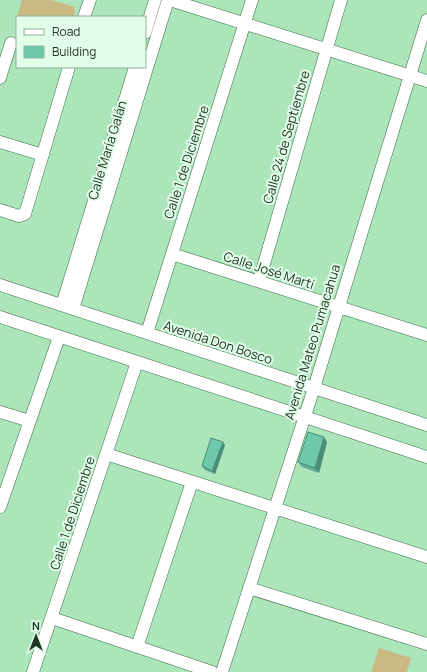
<svg xmlns="http://www.w3.org/2000/svg" width="427" height="672" font-family="Manrope,sans-serif">
<rect width="100%" height="100%" fill="#ace5b9"/>
<path fill="#cbb984" d="M22 0H51L75 7 74 17H17Z
M379 648 411 658 407 672H371Z"/>
<g fill="none" stroke-linecap="round" stroke-linejoin="round">
<g stroke="#366c46" stroke-width="13">
<path id="minor" d="M170 0 427 81
M84 17 90 0
M145 33 155 0
M0 78 11 43
M0 142 43 155
M0 210 19 216 25 214 69 67
M172 254 427 335
M259 281 341 0
M0 285 427 425
M62 305 135 67
M73 309 168 0
M0 317 427 457
M147 333 252 0
M0 412 30 421
M106 454 427 557
M0 507 59 337
M249 588 427 644
M52 618 212 672
M137 647 192 482
M33 672 137 362
M222 672 314 388 427 20"/>
</g>
<use href="#minor" stroke="#fff" stroke-width="12"/>
</g>
<path fill="#5eac94" d="M327 442 319 473 302 467 298 462Z
M225 445 215 474 205 470 202 466Z"/>
<path fill="#4c8c78" d="M324 437 327 442 319 473 315 468Z
M223 442 225 445 215 474 212 471Z"/>
<path fill="#6dc8ac" stroke="#4c8c78" d="M308 432 324 437 315 468 298 462Z
M211 438 223 442 212 471 202 466Z"/>
<g text-anchor="middle" stroke-width="4" stroke-linejoin="round" paint-order="stroke">
<g font-size="13" fill="#203726" stroke="#e2fee8">
<text transform="translate(286 137) rotate(-74)" y="5">Calle 24 de Septiembre</text>
<text transform="translate(107 150) rotate(-73)" y="5">Calle María Galán</text>
<text transform="translate(186 162) rotate(-72)" y="5">Calle 1 de Diciembre</text>
<text transform="translate(269 270) rotate(18)" y="5">Calle José Martí</text>
<text transform="translate(218 342) rotate(18)" y="5">Avenida Don Bosco</text>
<text transform="translate(312 342) rotate(-73)" y="5">Avenida Mateo Pumacahua</text>
<text transform="translate(72 513) rotate(-72)" y="5">Calle 1 de Diciembre</text>
</g>
</g>
<rect x="16" y="16" width="130" height="52" fill="#e2fee8" stroke="#94ae9a"/>
<rect x="24" y="29" width="20" height="6" fill="#ffffff" stroke="#94ae9a"/>
<text x="52" y="36" font-size="12" fill="#203726">Road</text>
<rect x="24" y="46" width="20" height="12" fill="#6dc8ac" stroke="#94ae9a"/>
<text x="52" y="56" font-size="12" fill="#203726">Building</text>
<g transform="translate(36 636)" stroke="#e2fee8" stroke-width="3" paint-order="stroke">
<path d="M0-3L7 15L0 10L-7 15Z" fill="#203726"/>
<text y="-6" font-size="11" font-weight="bold" text-anchor="middle" fill="#203726">N</text>
</g>
</svg>
